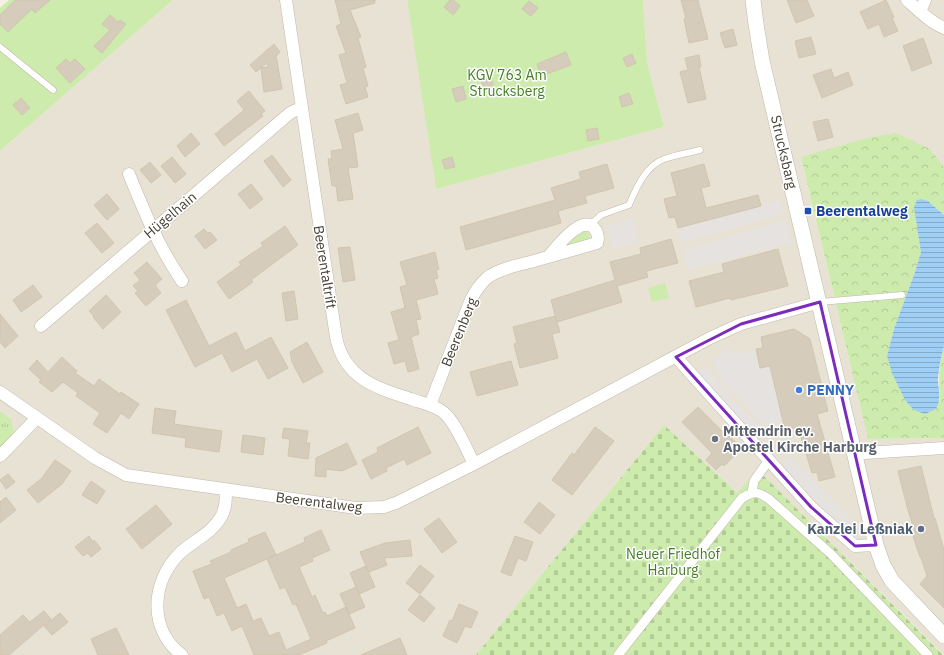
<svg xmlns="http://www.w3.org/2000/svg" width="944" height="655" font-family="'IBM Plex Sans',sans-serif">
<defs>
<pattern id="grass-tufts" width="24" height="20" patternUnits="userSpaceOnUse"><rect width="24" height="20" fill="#cdebac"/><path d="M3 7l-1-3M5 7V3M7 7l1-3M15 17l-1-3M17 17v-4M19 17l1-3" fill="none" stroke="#b1cb95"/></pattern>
<pattern id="forest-crowns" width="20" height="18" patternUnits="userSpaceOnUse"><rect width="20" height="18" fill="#cdebac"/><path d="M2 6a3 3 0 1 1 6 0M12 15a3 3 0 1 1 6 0" fill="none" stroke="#b1cb95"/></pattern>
<pattern id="cemetery-stones" width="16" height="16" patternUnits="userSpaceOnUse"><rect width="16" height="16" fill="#cdebac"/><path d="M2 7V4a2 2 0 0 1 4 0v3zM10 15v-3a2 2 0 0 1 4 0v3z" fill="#b1cb95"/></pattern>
<pattern id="water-rules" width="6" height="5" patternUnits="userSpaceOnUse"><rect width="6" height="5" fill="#9fcff5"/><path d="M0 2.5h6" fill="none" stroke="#83aac7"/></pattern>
</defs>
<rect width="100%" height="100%" fill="#f4f0e6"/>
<path fill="#e8e2d4" d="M173 0H407L436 189 664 127 647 62 643 0H944V167L930 149 867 138 801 158 868 439 944 438V655L758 470 738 494 664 425 476 655H0V456L11 419 0 411V151Z"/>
<path fill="url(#grass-tufts)" d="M584 231 587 232C596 243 575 245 567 247V245L576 237Z
M0 411 11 419 15 440 0 456Z"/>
<path fill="url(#forest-crowns)" d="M896 133 930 149 944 167V215C936 208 928 198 917 200L916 221 920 236 921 252 915 272 894 329 887 356 940 401C939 382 938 364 944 346V438L868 439 801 157 867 138Z"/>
<path fill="url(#cemetery-stones)" d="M664 425 737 493 758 470 943 655H476Z"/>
<path fill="#cdebac" d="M9 0H173L0 151V8Z
M407 0H643L647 62 664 127 436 189Z
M665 283 669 298 652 302 648 288Z"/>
<path fill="#e5e2df" d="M781 200 783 214 682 243 678 228Z
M633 218 639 241 613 249 606 226Z
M786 220 792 243 688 270 683 250Z
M728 347 735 354 756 349 760 368 770 366 783 421 771 424 767 429 715 373 719 369 712 361Z
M705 367 767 435 757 444 692 371Z
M791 457 857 525 848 535 780 465Z"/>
<path fill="url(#water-rules)" d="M921 199 928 201 944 215V346C941 356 939 367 938 378 938 391 942 396 936 409L925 414 914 410 905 400 892 373 887 356 894 329 915 272 921 252 914 207 917 200Z"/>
<path fill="#d6ccbb" stroke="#d2c5ae" d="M15 0H50L35 13 32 9 8 32 0 24V15Z
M335 0H375V3L350 10 361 37 358 38 366 67 363 68 368 86 365 87 368 97 346 104 340 85 347 83 339 55 346 53 336 26 341 24Z
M450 0H453L460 6 453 15 444 7Z
M681 0H698L708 39 689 43 684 19H686Z
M787 0H807L814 16 796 23Z
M886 0 894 17 892 18 898 31 884 37 879 24 868 29 860 12Z
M529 1 538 8 531 16 522 9Z
M110 15 118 22 120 20 126 24 102 53 94 46 110 30 102 24Z
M733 29 737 45 725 48 720 33Z
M811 37 816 54 799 58 795 41Z
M923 38 932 63 912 71 903 46Z
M274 44 280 52 276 56 282 89 264 92 261 68 268 67 267 63 256 72 250 65Z
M566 52 571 65 541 76 537 64Z
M632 54 636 63 627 67 623 58Z
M699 55 701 67H699L706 99 688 103 680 72 688 70 685 58Z
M66 59 70 63 75 59 85 69 70 83 56 68Z
M831 69 834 78 848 72 853 85 822 98 813 75Z
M491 76 493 85 484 89 481 79Z
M463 86 466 99 456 102 452 89Z
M249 91 265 111 261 114 263 116 224 146 215 134 244 110 237 101Z
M629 93 633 104 622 107 619 97Z
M21 98 30 108 22 115 13 105Z
M358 113 363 130 353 133 358 167 348 168 353 199 338 201 336 186H332L328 159H332L331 151 343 149 335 120Z
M828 119 833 137 818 141 813 122Z
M597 128 599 139 588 141 586 130Z
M191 133 200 144 185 157 177 146Z
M272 155 291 180 283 187 264 161Z
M172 157 186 174 175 183 161 166Z
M452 157 455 167 445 169 442 160Z
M150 162 161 175 151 183 140 170Z
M607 164 614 188 585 196 587 203 558 211 561 223 466 250 460 227 555 200 551 188 581 179 579 172Z
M704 164 710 186 701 188 706 208 758 195 761 206 678 228 675 217 669 218 664 199 677 196 671 173Z
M251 184 263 199 250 209 238 194Z
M107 194 119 209 107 220 94 205Z
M97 223 114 243 102 253 85 233Z
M285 226 298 245 251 280 253 282 229 299 217 282 241 265 239 262 263 246 261 243Z
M204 229 208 233 210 232 217 240 205 249 195 236Z
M671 239 678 263 646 271 648 277 617 286 622 302 557 322 551 300 615 280 610 262 641 254 640 248Z
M350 247 355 280 343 282 338 248Z
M778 249 788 286 731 300 730 298 696 307 689 281 724 272 722 264Z
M435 252 439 269 436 270 438 278 434 279 438 294 416 300 421 319 416 320 419 334 411 337 419 369 408 372 405 361 394 364 388 343 399 340 391 312 405 308 400 287 407 285 400 262Z
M147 262 162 279 155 285 161 293 146 306 135 293 138 291 133 286 140 280 134 273Z
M33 285 42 297 21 312 13 300Z
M294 291 298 319 286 321 282 293Z
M106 295 121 312 103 329 93 317 94 316 89 311Z
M186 300 209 346 236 332 245 351 271 337 288 368 268 379 257 359 232 372 222 353 195 367 166 310Z
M0 314 18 336 5 348 0 342Z
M555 316 560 332 552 334 558 358 520 368 514 344 517 343 513 327Z
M794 329 810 339 828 411 817 414 835 477 819 481 817 472 812 473 798 427 785 430 770 366 760 368 756 349 763 348 761 337Z
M307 342 323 372 303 383 292 362 290 352Z
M62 357 77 371 75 373 94 386 99 379 120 394 121 392 139 404 129 419 121 413 107 433 93 424 100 413 76 396 78 393 63 382 52 392 39 382 41 380 29 369 37 360 48 372Z
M511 361 518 385 477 396 470 372Z
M698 407 723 432 724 430 740 447 733 453 735 455 724 466 722 464 716 470 706 460 712 453 682 422Z
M155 408 176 411 174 424 222 431 219 452 185 447 186 438 152 433Z
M418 427 431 453 407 465 404 459 386 468 387 471 371 479 362 460 378 452 377 448Z
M595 427 614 441 572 495 552 480 572 453 574 455Z
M284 428 308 431 306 443H310L308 459 288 456 290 439 282 438Z
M243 435 265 438 263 455 241 452Z
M347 443 357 464 342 471 326 469V477L315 476 316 458Z
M55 460 71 471 62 484 38 503 27 490 42 478Z
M921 466 934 518H935L944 550V608L920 584 927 576 921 557H920L912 533 915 532 908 510 898 471Z
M8 474 15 482 6 489 0 480Z
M91 481 105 491 97 504 82 495Z
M6 497 16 510 0 523V502Z
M539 502 555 515 540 534 524 522Z
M156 505 172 524 142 549 126 529Z
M439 518 457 542 442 553 424 529Z
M321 530 330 550 312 558 313 561 299 567 312 597 315 595 323 613 325 612 327 616 346 607 355 628 326 641 327 643 299 655H254L242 626 232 631 224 613 217 616 209 597 204 599 193 571 212 564 210 561 231 552V550L249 542 248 539 265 532 276 555 224 578 237 608 246 604 253 621 261 618 269 636 279 632 286 650 311 639 296 604 293 605 285 587 280 589 267 559 305 542 304 538Z
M89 536 93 542 94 540 101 549 91 557 88 553 83 556 75 547Z
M515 536 533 542 526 561 518 558 511 576 501 572Z
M410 540 412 556 384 558 387 565 369 572 366 566 375 587 359 594 350 573 366 566 360 552 385 543Z
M420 565 434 576 420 594 406 583Z
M356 587 365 607 349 614 340 594Z
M420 595 435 608 424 622 408 610Z
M459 604 478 612 471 628 465 626 457 643 443 636 450 620 452 621Z
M44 611 51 619 9 655H0V635L23 615 30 622Z
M60 613 68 622 52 635 44 626Z
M116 628 129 655H98L91 639Z
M400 638 407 655H361Z"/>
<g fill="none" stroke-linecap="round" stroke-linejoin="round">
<g stroke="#c0b8a8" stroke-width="7">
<path id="service" d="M0 47 53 90
M590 225 601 215 629 205C636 189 645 166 664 159 676 155 688 153 700 150
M820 302 902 295"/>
</g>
<g stroke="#c0b8a8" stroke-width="10">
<path id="pedestrian" d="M752 492 754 481 769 460
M618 655 742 498C754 491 757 491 769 499L831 554 928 655"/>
</g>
<g stroke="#c0b8a8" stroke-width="13">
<path id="minor" d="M286 0 336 337C344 378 376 388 411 399 422 403 434 405 443 412 455 421 467 450 474 464
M907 0C918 10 930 22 944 28
M920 12 925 0
M129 174C144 211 159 248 182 281
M41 326 290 113 296 110H302
M676 357 811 507 855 546 876 545
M0 392 95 458 126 475 356 508 384 507 396 503 474 464 710 338 741 324 820 302
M430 405 470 302C474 293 480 284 488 277 501 268 519 265 534 261 555 255 576 249 597 243 599 237 598 233 594 228 581 214 556 248 548 257
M854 455 865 453 944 448
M0 456 37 418
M182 655C148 629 151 582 180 553 193 541 212 533 221 517 226 509 226 499 226 490"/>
</g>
<g stroke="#c0b8a8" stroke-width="16">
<path id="tertiary" d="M753 0 756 24 762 61 876 545 883 565 892 581 944 636"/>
</g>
<use href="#service" stroke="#fff" stroke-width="6"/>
<use href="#pedestrian" stroke="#fff" stroke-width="9"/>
<use href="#minor" stroke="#fff" stroke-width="12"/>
<use href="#tertiary" stroke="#fff" stroke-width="15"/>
</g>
<path fill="none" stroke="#7b2cbf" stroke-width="3" stroke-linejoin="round" d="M820 302 876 545 855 546 811 507 676 357 741 324Z"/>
<rect fill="#1a4fb4" stroke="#fff" stroke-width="1.5" x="804" y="207" width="8" height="8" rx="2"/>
<circle fill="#3f7fe0" stroke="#fff" stroke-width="1.5" cx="799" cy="390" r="4"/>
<circle fill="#6b7280" stroke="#fff" stroke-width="1.5" cx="715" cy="439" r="4"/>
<circle fill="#5c6f8a" stroke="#fff" stroke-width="1.5" cx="921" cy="529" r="4"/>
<g text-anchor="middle" stroke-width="3" stroke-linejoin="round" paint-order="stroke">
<g font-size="14" fill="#447d24" stroke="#fff">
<text x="507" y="80">KGV 763 Am<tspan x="507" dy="16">Strucksberg</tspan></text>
<text x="673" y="559">Neuer Friedhof<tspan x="673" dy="16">Harburg</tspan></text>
</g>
<g font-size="14" fill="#474135" stroke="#fff">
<text transform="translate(784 152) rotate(77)" y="5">Strucksbarg</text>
<text transform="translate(170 215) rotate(-40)" y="5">Hügelhain</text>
<text transform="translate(325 267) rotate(81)" y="5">Beerentaltrift</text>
<text transform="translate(459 332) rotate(-68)" y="5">Beerenberg</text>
<text transform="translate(319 502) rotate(7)" y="5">Beerentalweg</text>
</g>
<g font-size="14" font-weight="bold" fill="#164399" stroke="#fff" text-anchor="start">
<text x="816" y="216">Beerentalweg</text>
</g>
<g font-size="14" font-weight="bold" fill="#366cbe" stroke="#fff" text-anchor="start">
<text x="807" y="395">PENNY</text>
</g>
<g font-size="14" font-weight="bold" fill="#5b616d" stroke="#fff" text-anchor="start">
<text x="723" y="436">Mittendrin ev.<tspan x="723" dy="16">Apostel Kirche Harburg</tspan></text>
</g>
<g font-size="14" font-weight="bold" fill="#4e5e75" stroke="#fff" text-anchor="end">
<text x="913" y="534">Kanzlei Leßniak</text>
</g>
</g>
</svg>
